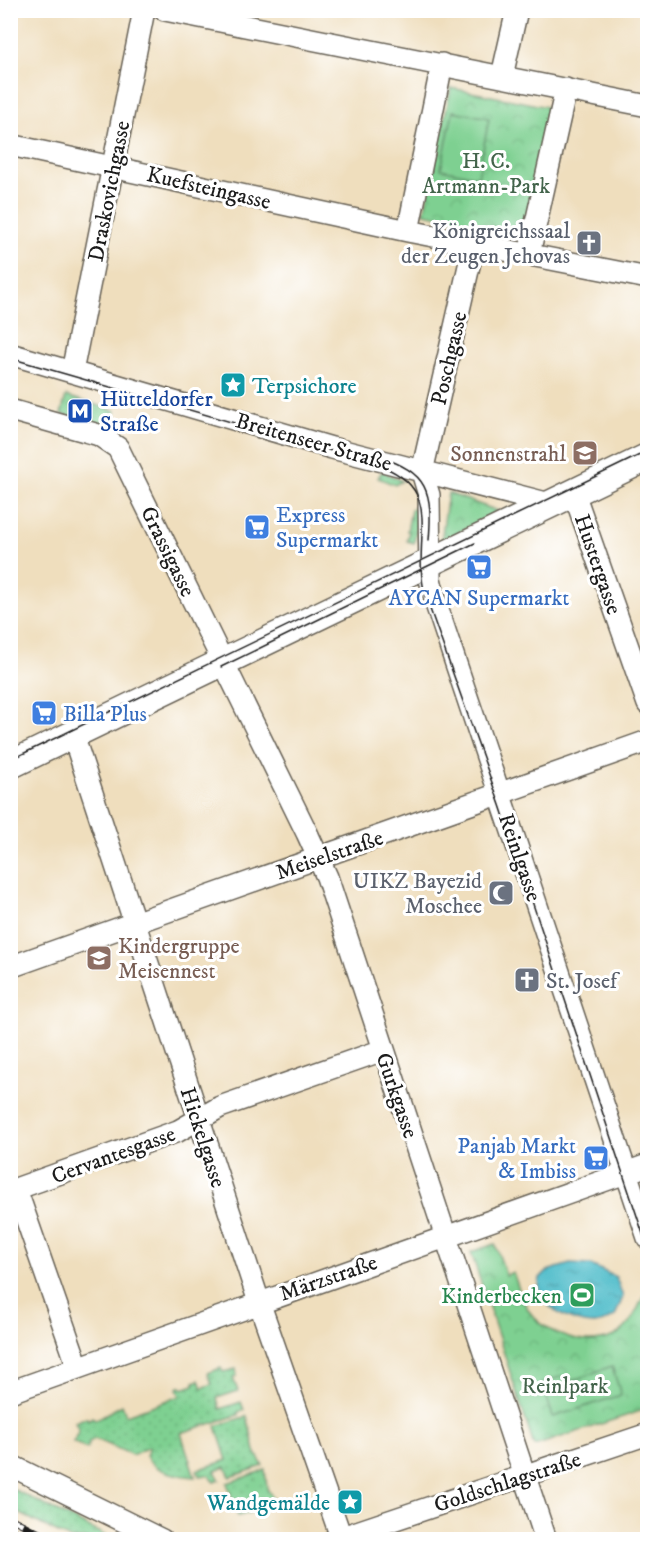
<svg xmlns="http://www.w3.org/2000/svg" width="658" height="1550" font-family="'IM FELL DW Pica',serif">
<defs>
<pattern id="grass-dots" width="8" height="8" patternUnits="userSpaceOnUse" patternTransform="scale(1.5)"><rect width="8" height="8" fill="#7ed091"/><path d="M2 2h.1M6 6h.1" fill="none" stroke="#6cb27c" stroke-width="1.8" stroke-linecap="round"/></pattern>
<pattern id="park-crowns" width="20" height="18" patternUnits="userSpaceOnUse" patternTransform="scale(1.5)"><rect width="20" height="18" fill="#7ed091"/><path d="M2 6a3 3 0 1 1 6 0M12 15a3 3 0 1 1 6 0" fill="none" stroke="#6cb27c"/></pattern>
<pattern id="water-ripples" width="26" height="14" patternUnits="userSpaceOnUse" patternTransform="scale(1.5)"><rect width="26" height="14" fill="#51bdcb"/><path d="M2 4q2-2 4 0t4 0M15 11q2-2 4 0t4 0" fill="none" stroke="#4299a4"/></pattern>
</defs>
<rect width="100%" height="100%" fill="#fff"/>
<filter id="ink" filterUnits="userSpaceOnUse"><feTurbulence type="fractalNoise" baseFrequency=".0167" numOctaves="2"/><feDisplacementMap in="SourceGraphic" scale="12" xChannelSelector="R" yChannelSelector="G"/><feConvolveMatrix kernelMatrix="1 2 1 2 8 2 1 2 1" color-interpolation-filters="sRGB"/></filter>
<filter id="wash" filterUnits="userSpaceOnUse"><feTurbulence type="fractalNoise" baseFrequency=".008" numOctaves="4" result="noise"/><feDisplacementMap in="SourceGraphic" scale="24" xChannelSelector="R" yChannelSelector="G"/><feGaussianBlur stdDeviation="1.35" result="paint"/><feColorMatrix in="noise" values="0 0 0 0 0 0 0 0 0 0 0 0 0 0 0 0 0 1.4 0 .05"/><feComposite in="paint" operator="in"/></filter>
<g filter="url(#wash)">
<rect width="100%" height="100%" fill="#efdebd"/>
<path fill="url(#grass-dots)" stroke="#4d7656" stroke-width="1.5" d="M66 396 116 411 111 429 61 414Z
M382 471 402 481 395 485 378 478Z
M415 506 417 525 414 543 407 541 409 532 407 531 411 510Z
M221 1368 223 1372 236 1369 237 1376 233 1378 238 1391 217 1398 220 1409 241 1402 244 1410 238 1412V1415L181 1433 195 1477C180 1476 154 1472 146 1456L149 1447 132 1455 96 1439 90 1441 87 1449 73 1442 79 1431 75 1422 87 1417 88 1420 93 1417 95 1420 122 1405 126 1415 180 1396 177 1388 181 1386 182 1389 194 1385V1382L199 1380 202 1388 212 1384 208 1373Z
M247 1416 255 1451 263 1466 230 1477 226 1467 215 1471 220 1480 215 1482 208 1475 199 1476 197 1470 227 1460 216 1426Z
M265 1470 267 1488 276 1504 238 1516 227 1483Z
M10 1488H11L112 1539H70L11 1509Z"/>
<path fill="url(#park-crowns)" stroke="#4d7656" stroke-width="1.5" d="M451 88 553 108 527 234 424 213Z
M448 493 498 511 441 542Z
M495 1244 506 1275 513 1272C518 1286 521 1299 529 1311 548 1338 598 1353 624 1329 634 1320 639 1305 645 1293L648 1301 647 1409 534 1446 471 1252Z"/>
<path fill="#7ed091" stroke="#4d7656" stroke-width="1.5" d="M453 111 489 118 478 177 441 169Z
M612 1366 621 1395 553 1417 542 1383 563 1376 566 1383Z"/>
<path fill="url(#water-ripples)" stroke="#366c74" stroke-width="1.5" d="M570 1264 591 1265 616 1277 623 1297 615 1316C609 1320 602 1324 594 1324 570 1324 533 1305 540 1278L547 1271Z"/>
</g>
<g filter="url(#ink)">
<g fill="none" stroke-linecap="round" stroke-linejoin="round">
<g stroke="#666054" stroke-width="24">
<path id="minor" d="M165 10 648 106
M502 76 517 10
M10 145 408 231 648 278
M408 231 442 64
M529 254 566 89
M10 354 332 448 550 504
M72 372 144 10
M10 410 99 435 118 448 307 833 327 877 546 1540
M422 472 429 495 430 579 437 607 648 1238
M422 472 474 244
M574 493 648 704
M73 735 259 1302 341 1537
M10 967 648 741
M16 1189 78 1367
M10 1191 178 1131 220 1107 383 1050
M10 1392 648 1165
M10 1465 162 1540
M333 1540 648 1434"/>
</g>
<g stroke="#666054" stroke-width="30">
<path id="major" d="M10 765 648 457"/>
</g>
<use href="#minor" stroke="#fff" stroke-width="21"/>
<use href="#major" stroke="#fff" stroke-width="27"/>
<path stroke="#1c1c1c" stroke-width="1.5" d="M10 358 373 463C449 488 410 536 425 595L500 805 648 1249
M379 457C428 471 433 493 429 540
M221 667 475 543
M10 760 648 451"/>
<g stroke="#1c1c1c" stroke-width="7">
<path id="rail" d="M10 1518 53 1540
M10 1529 32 1540"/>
</g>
<use href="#rail" stroke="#fff" stroke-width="4.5" stroke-dasharray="14" stroke-linecap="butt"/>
</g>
</g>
<defs>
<g id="church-square" transform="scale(1.35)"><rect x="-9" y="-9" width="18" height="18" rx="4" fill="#6b7280" stroke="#fff"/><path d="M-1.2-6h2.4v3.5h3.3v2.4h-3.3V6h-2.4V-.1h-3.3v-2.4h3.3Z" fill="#fff"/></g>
<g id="sight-square" transform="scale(1.35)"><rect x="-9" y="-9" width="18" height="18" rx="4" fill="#0f9aa8" stroke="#fff"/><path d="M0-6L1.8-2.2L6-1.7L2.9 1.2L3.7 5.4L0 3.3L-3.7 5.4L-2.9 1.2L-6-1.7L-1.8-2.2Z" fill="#fff"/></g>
<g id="metro-square" transform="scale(1.35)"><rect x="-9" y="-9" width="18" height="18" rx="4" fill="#1a4fb4" stroke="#fff"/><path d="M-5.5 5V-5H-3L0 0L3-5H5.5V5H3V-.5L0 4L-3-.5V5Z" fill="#fff"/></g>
<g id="school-square" transform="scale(1.35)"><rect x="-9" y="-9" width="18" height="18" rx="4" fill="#8d6e63" stroke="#fff"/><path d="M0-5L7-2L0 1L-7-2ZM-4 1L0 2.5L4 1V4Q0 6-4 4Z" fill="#fff"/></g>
<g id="supermarket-square" transform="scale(1.35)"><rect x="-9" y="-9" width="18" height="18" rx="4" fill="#3f7fe0" stroke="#fff"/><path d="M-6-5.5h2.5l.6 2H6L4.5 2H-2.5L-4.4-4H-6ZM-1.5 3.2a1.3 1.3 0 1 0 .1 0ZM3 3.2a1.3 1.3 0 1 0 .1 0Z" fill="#fff"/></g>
<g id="mosque-square" transform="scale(1.35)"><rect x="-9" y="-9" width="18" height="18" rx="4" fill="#6b7280" stroke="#fff"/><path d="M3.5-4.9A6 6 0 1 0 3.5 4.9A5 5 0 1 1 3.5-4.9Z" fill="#fff"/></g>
<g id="stadium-square" transform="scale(1.35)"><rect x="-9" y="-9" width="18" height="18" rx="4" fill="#2e9e5b" stroke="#fff"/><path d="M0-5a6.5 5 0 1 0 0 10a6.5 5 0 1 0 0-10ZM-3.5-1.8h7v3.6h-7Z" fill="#fff"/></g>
</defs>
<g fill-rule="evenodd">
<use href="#church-square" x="589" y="243"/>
<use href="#sight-square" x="233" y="385"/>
<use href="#metro-square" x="80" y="411"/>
<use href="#school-square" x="585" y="453"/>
<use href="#supermarket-square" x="257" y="527"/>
<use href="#supermarket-square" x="479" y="567"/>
<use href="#supermarket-square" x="44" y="713"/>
<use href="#mosque-square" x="501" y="893"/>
<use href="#school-square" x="99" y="958"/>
<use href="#church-square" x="527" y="980"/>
<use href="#supermarket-square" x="596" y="1158"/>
<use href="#stadium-square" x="582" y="1295"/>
<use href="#sight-square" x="350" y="1502"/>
</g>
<g text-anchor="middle" stroke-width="6" stroke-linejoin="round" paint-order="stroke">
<g font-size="22" fill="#43644b" stroke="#fff">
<text x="486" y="168">H. C.<tspan x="486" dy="25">Artmann-Park</tspan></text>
<text x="565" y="1393">Reinlpark</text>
</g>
<g font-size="22" fill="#1c1c1c" stroke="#fff">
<text transform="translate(209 187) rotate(13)" y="8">Kuefsteingasse</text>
<text transform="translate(108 191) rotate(-79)" y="8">Draskovichgasse</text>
<text transform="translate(448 358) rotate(-77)" y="8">Poschgasse</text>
<text transform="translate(314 441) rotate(16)" y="8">Breitenseer Straße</text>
<text transform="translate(169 551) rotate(64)" y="8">Grassigasse</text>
<text transform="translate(599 564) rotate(71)" y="8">Hustergasse</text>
<text transform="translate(329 854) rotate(-19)" y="8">Meiselstraße</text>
<text transform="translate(521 857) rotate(71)" y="8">Reinlgasse</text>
<text transform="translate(398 1095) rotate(71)" y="8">Gurkgasse</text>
<text transform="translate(204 1137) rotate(72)" y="8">Hickelgasse</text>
<text transform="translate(113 1154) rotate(-20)" y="8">Cervantesgasse</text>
<text transform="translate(328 1277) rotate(-19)" y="8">Märzstraße</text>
<text transform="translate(507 1481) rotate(-18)" y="8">Goldschlagstraße</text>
</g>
<g font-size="22" fill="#5b616d" stroke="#fff" text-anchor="end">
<text x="570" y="238">Königreichssaal<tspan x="570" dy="25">der Zeugen Jehovas</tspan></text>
<text x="482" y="888">UIKZ Bayezid<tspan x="482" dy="25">Moschee</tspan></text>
<text x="546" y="988" text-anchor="start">St. Josef</text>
</g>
<g font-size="22" fill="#0d838f" stroke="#fff" text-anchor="start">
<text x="252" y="393">Terpsichore</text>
<text x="330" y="1510" text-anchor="end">Wandgemälde</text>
</g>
<g font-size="22" fill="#164399" stroke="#fff" text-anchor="start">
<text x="100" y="406">Hütteldorfer<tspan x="100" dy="25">Straße</tspan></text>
</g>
<g font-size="22" fill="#785e54" stroke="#fff" text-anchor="end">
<text x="566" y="461">Sonnenstrahl</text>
<text x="118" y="953" text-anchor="start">Kindergruppe<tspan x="118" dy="25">Meisennest</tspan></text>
</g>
<g font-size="22" fill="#366cbe" stroke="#fff" text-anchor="start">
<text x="276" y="522">Express<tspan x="276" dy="25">Supermarkt</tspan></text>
<text x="479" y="605" text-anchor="middle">AYCAN Supermarkt</text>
<text x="63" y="721">Billa Plus</text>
<text x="576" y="1153" text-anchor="end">Panjab Markt<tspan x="576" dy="25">&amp; Imbiss</tspan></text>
</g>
<g font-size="22" fill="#27864d" stroke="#fff" text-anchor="end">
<text x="562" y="1303">Kinderbecken</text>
</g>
</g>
<rect width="658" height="1550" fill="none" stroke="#fff" stroke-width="36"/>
</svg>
